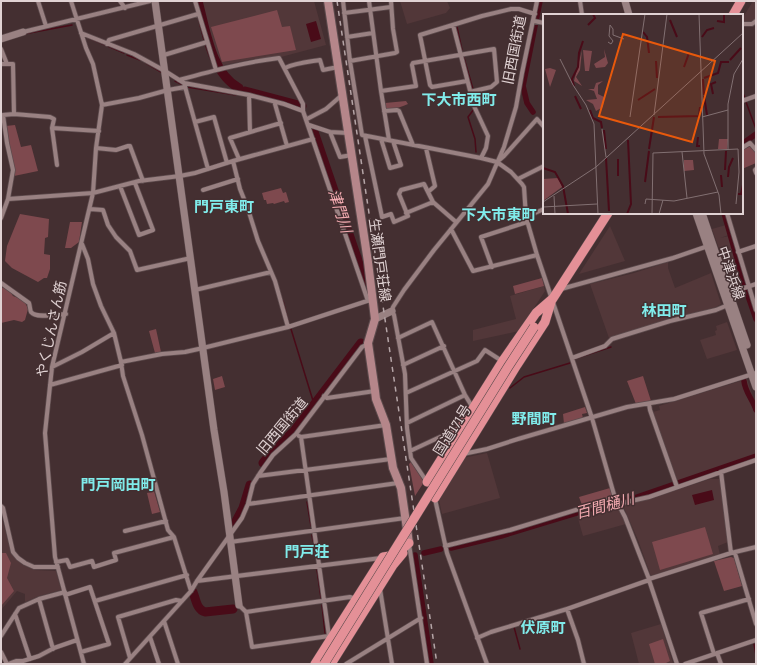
<svg xmlns="http://www.w3.org/2000/svg" width="757" height="665" font-family="'Sofia Sans Condensed','Noto Sans JP',sans-serif">
<rect width="100%" height="100%" fill="#442f31"/>
<path fill="#523739" d="M199 1H314L326 45 281 57 253 59 219 66 215 58Z
M400 1H447L450 8 446 13 407 24Z
M753 1H756V18L752 21H742V19Z
M726 225 729 235 720 238 729 236 744 285 733 288 712 229Z
M610 226 625 261 579 274Z
M668 262V268L675 288 711 273 721 304 716 307 609 338 590 284 634 273Z
M544 286 545 291 519 331 473 341V330L516 319 510 296Z
M727 322 737 350 707 359 700 340 716 335 715 331 717 330 716 326Z
M747 379 756 407V458L680 484 678 482 653 412 660 410 659 406Z
M487 453 500 498 442 514 439 500 463 458Z
M710 479H720L728 542 718 546 720 555 652 577 651 576 638 540 624 508 625 505 649 499Z
M615 504 617 505 626 524 583 536 577 515Z
M1 515 11 552 23 565 34 570 56 571 61 590 39 596 25 602V594L17 591 1 610Z
M661 624 673 663 639 664 631 633Z"/>
<path fill="#7e494e" d="M277 10 282 27 290 26 296 50 222 62 211 27Z
M406 101 408 104C401 107 393 110 386 108L385 103Z
M15 125 21 147 31 145 38 171 14 176 6 126Z
M751 146 756 152V163L742 169V150Z
M281 188 283 193 286 192 289 202 285 203 284 201 274 204 273 203 267 204 266 200H264L262 193Z
M20 214 49 219 48 237 45 238 44 254 50 255V269L47 278H44L38 282 12 268 5 261 7 246Z
M70 222H82L79 242 71 248H65Z
M542 278 544 286 515 294 513 286Z
M1 287 9 290 13 296 24 300 28 309 25 320 22 322 14 320 1 323Z
M156 329 161 352 155 353 149 331Z
M222 376 225 387 215 390 213 379Z
M643 376 651 401 636 404 627 381Z
M585 407 587 413 582 414 583 418 564 424 563 414Z
M411 462 424 482 415 496 409 464Z
M610 488 612 494 610 497 582 505 579 497Z
M154 491 160 512 152 514 147 493Z
M705 527 713 554 660 570 652 542Z
M1 553H6L11 563 7 578 14 591 1 606Z
M731 557 734 558 742 586 724 591 714 561Z
M663 639 670 661 664 664H655L649 644Z"/>
<path fill="#490b18" d="M316 21 321 39 311 42 306 24Z
M712 490 714 500 695 505 692 495Z"/>
<g fill="none" stroke-linecap="round" stroke-linejoin="round">
<path stroke="#490b18" stroke-width="1.5" d="M457 27 462 50
M24 34 72 25
M89 38 124 53
M127 55 140 60
M464 58 473 89
M146 63 161 72
M175 81 183 85
M187 87 236 95
M742 91 745 98
M474 96 477 105
M746 102 756 129
M474 109 468 117 475 139 476 152
M283 301 289 324
M291 329 314 404
M574 359 611 347
M510 388 524 377 570 363
M307 502 311 526
M312 535 313 541
M317 570 321 598
M322 605 325 633
M514 627 520 649
M754 644 756 655"/>
<path stroke="#490b18" stroke-width="5.5" d="M533 112 527 103 523 86 540 1
M742 144 756 134
M724 213 744 283
M746 290 756 319
M744 381C745 392 753 400 756 410
M451 548 501 536 613 502 634 498 756 456
M424 553 441 549
M415 555 431 664"/>
<path stroke="#490b18" stroke-width="9" d="M198 1C206 30 211 73 239 88
M245 91 302 106
M313 129 366 284 368 293
M263 463 274 449 294 431 361 343
M235 523 243 508 250 485
M193 592C196 600 197 610 205 612L233 609"/>
<g stroke="#5d4b4d" stroke-width="5.5">
<path id="minor" d="M38 1 46 26
M71 1 86 48 93 64 102 105 96 148 93 193 52 367 45 433 55 557 84 664
M120 1 125 8
M195 1 216 70
M343 1 350 61 362 135 481 158 497 162 511 172 522 184 524 187 526 217 537 255 592 418 615 498 625 517 649 579V580L677 664
M369 1 381 91 389 140
M580 1 582 15
M344 13 391 7
M534 21 544 23
M742 24H752L756 21
M453 25 474 106 488 136 486 148 481 158
M23 32 150 1
M81 33 134 54 165 71 184 83 249 95 284 104 303 111
M347 37 373 33
M107 44 109 40 198 14
M1 49 7 64H13L14 114
M164 55 207 42
M350 61 395 53 397 52 393 29 391 1
M1 64H7
M285 68C296 63 308 62 320 60L323 70 338 67
M179 80C212 71 245 62 279 58L303 104V111L368 301
M467 81 432 87 430 85 420 35 482 16 511 9H519L535 14
M184 83 208 169
M381 91 416 86 412 65 413 63 494 49 497 82 491 87 470 92
M249 95 250 132
M742 101 756 96
M276 102 275 104 287 146
M102 105 139 98 168 90 185 87
M384 111 397 110 399 111 413 145
M307 119 326 109 342 95
M195 122 214 117 227 163
M309 125 330 132 348 133
M52 128 57 165
M330 132 340 157 352 155
M365 136 382 217 391 214 394 222 408 216 399 194 401 190 424 184 433 202 456 222
M381 139 390 168 401 165 393 141
M96 148 116 150 128 146H130L143 181
M426 148 435 186 428 192
M742 148 750 143 756 150
M239 159 230 138 281 123
M233 161 240 189 248 209 258 241 275 281 288 327
M497 162 504 156 537 119 544 127
M756 169 755 170 756 173
M518 179 544 166
M120 186 139 235 153 230 135 183
M203 190 238 179
M8 199 93 193 139 181 180 176 195 173 233 161 313 139
M90 209 103 210 108 225 116 237 130 251 137 270 191 258
M406 213 433 202
M727 213 756 310
M526 217 544 209
M1 218 8 199 13 170 7 143 3 115 14 114 50 117 54 119 52 128 99 131
M451 229 473 271 537 255
M82 244 88 259 93 284 101 306 114 333 121 362 123 376 142 435 168 530 174 537 191 591
M738 252 756 246
M492 267 481 237 527 222
M1 283 29 303C30 306 30 310 31 312 36 319 58 314 66 314
M561 289 673 258 708 246
M195 290 271 272
M729 293 756 284
M398 338 432 322 465 395 473 408
M572 358 605 346 612 339 670 321 716 310 728 305
M121 362 162 354 185 352 203 348 288 327 370 300
M403 365 444 346
M52 367 82 352 114 333
M50 385 122 365
M406 393 477 361 485 350 502 361
M324 396 327 398 375 391
M649 404 650 410 677 487
M407 423 465 395
M299 436 301 437 386 425
M301 437 329 636
M410 451 455 430H459
M463 454 487 449 518 439 627 407 674 399 756 373
M721 472 731 553
M258 476 391 459
M427 482 411 458 407 428 405 374 394 315 392 311 393 307 404 290 434 250 488 184 504 147 516 107 522 73 537 1
M435 499 447 553 487 664
M248 504 398 483
M618 504 649 497 756 460
M1 506 3 508 13 552 18 558 25 563 34 567H58
M125 531 166 521
M230 542 405 518
M409 544 427 664
M445 546 510 530 615 498
M735 553 756 624
M56 562 67 560 70 567 92 561 94 567 116 560 114 553 174 537
M649 579 731 553 756 547
M197 581 381 558
M380 589 392 664
M65 595 90 587 109 644 81 652
M39 599 53 649
M95 601 187 575
M239 605 246 612 252 647 329 636 330 637
M567 609 578 640 584 664
M246 612 350 597 356 599
M15 614 30 659
M164 621 178 664
M1 636 19 608 39 599 65 592
M150 637 159 664
M477 638 491 632 567 609 649 580
M1 652 7 664
M717 653 721 664
M714 654 701 613 749 599
M130 658 118 617 176 600 182 601
M8 664 16 661H23L39 656 54 648 77 640
M125 664 191 591 197 581 242 518 248 504 253 484 260 473 273 455 296 434 362 347 368 344
M346 664 421 618
M685 664 756 640"/>
</g>
<g stroke="#5d4b4d" stroke-width="8">
<path id="tertiary" d="M155 1 214 430 224 492 239 605
M625 1 629 15
M1 39 23 32
M696 213 756 387
M702 213 747 345
M375 319 392 311"/>
</g>
<g stroke="#5d4b4d" stroke-width="10">
<path id="secondary" d="M328 1 368 262 375 319 368 343 375 391 376 399 386 425 393 468 401 488 409 543"/>
</g>
<g stroke="#5d4b4d" stroke-width="10">
<path id="trunk" d="M733 15 741 1
M550 303 608 213
M427 482 504 359 536 313 551 300
M435 498 517 365 545 322 552 299
M315 664 383 557 396 555 409 543
M331 664 393 565 403 553"/>
</g>
<use href="#minor" stroke="#998182" stroke-width="4"/>
<use href="#tertiary" stroke="#998182" stroke-width="7"/>
<use href="#secondary" stroke="#b5868a" stroke-width="8"/>
<use href="#trunk" stroke="#e49097" stroke-width="9"/>
<path stroke="#b5a5a7" stroke-width="1.5" stroke-dasharray="5 5" stroke-linecap="butt" d="M337 1 437 664"/>
<g stroke="#5d4b4d" stroke-width="10" stroke-linecap="butt">
<path id="trunk-bridge" d="M324 664 508 367 534 327"/>
</g>
<use href="#trunk-bridge" stroke="#e49097" stroke-width="9"/>
</g>
<g text-anchor="middle" stroke-width="3" stroke-linejoin="round" paint-order="stroke">
<g font-size="14" fill="#e0d2d3" stroke="#442f31">
<text transform="translate(514 50) rotate(-79)" y="5">旧西国街道</text>
<text transform="translate(380 260) rotate(82)" y="5">生瀬門戸荘線</text>
<text transform="translate(731 273) rotate(71)" y="5">中津浜線</text>
<text transform="translate(51 329) rotate(-78)" y="5">やくじんさん筋</text>
<text transform="translate(282 426) rotate(-50)" y="5">旧西国街道</text>
<text transform="translate(452 430) rotate(-58)" y="5">国道171号</text>
</g>
<g font-size="15" font-weight="bold" fill="#80eceb" stroke="#442f31">
<text x="459" y="105">下大市西町</text>
<text x="224" y="212">門戸東町</text>
<text x="499" y="220">下大市東町</text>
<text x="664" y="316">林田町</text>
<text x="534" y="424">野間町</text>
<text x="118" y="490">門戸岡田町</text>
<text x="307" y="557">門戸荘</text>
<text x="543" y="633">伏原町</text>
</g>
<g font-size="15" font-style="italic" fill="#f4abb1" stroke="#442f31">
<text transform="translate(340 211) rotate(72)" y="5">津門川</text>
<text transform="translate(605 506) rotate(-15)" y="5">百間樋川</text>
</g>
</g>
<g transform="translate(543 14)">
<rect width="200" height="200" fill="#442f31"/>
<path d="M61 35 65 49 62 53 53 54 51 50 62 43ZM39 36 37 56 33 63 39 72 31 67ZM40 36 49 37 46 57H42ZM7 54 13 56 7 73 2 55ZM60 67 55 71V80L61 83 60 93 53 97 50 90 43 86 54 85 51 77 45 75H51L53 69ZM176 125H185L184 135H175ZM141 146H150L151 156 141 157ZM15 164 19 173 0 187V165Z" fill="#7e494e"/>
<path fill="none" stroke="#490b18" stroke-width="2" d="M127 6 134 23M174 7 181 8V0M45 11 52 4 50 0M100 18 104 23 106 39M159 23 164 16 171 14M187 46 198 34M113 47 114 64M141 53 146 39M161 64 175 59 178 48H186M160 65 161 81M31 72 29 65 35 53 36 39 40 27M170 80 168 70 173 68M32 82 38 95M161 82 164 101M95 86 112 75M47 96 50 104 58 108 59 114M115 103 156 102 157 93M61 116 63 135M155 123 154 132H157M106 135 111 103M63 144 66 197M75 145V162M0 154 12 158 20 172 25 200M182 156 183 137M178 161 179 173M185 163 186 153 190 144M102 168 106 137M195 180H198L200 171M84 200 88 190 85 126"/>
<path fill="none" stroke="#827072" stroke-width="1" d="M156 0 161 140 176 181 178 200M65 28 68 30 70 27 66 22 67 11 70 15V21L81 25M17 45 30 71 43 91 51 110 55 200M111 101 124 0M87 103 102 0M159 103 185 96M59 115 63 143M185 136V90L191 60 200 45M139 138 144 184M11 182 12 200M0 188 53 153 200 19M102 190 103 185 131 187 175 178M0 193 54 190M109 200 110 139 195 135 196 158 193 190M116 200 120 186"/>
<path fill="#e8590c" fill-opacity="0.15" stroke="#e8590c" stroke-width="2" d="M80 20 172 47 149 128 56 102Z"/>
<rect width="200" height="200" fill="none" stroke="#e0d2d3" stroke-width="2"/>
</g>
<rect width="757" height="665" fill="none" stroke="#e0d2d3" stroke-width="4"/>
</svg>
